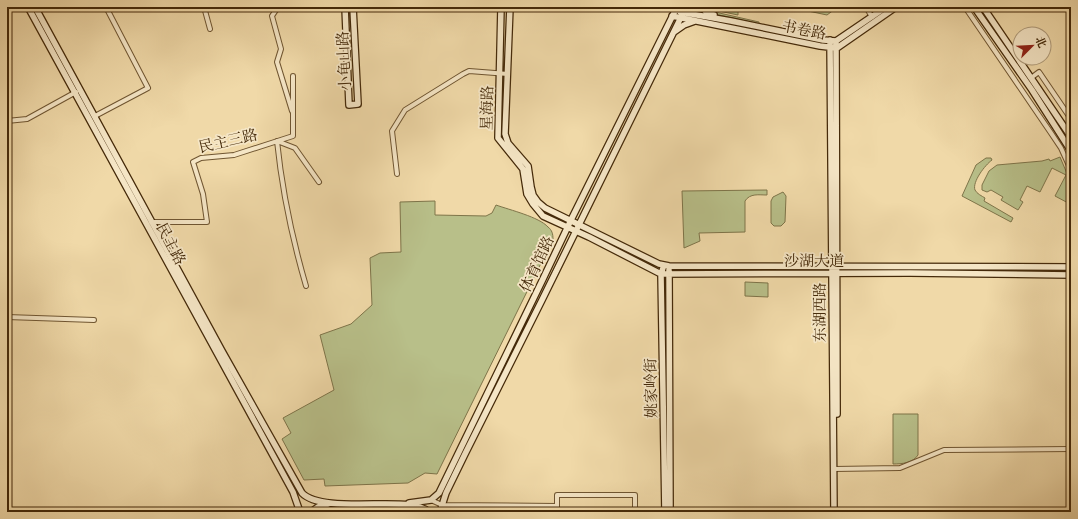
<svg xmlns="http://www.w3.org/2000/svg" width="1078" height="519" font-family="'Libre Bodoni','Noto Serif SC',serif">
<rect width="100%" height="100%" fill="#f0d9a8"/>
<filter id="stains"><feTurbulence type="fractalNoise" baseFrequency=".005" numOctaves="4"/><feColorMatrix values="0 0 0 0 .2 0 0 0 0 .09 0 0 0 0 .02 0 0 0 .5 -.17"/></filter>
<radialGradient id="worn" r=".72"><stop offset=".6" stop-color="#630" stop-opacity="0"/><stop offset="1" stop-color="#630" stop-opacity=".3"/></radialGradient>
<path fill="#b8bf89" stroke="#7e7449" d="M718 7H738V15L719 11 718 10Z
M789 7H834L835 9 827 15Z
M715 12 759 22V24L715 14Z
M1060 157 1071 183V209L1068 207 1070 204 1055 196 1066 175 1052 168 1040 192 1027 186 1020 200 1023 202 1018 210 1001 200 1003 197 991 190 987 192 982 190V185L989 171 997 165 1042 161 1049 159 1050 161Z
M986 158H991L992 160C985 165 972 182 975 190 977 194 982 196 985 198L984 201 1013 218 1011 222 962 196 976 165Z
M767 190V195C759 195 750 193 745 201V232L699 233 700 241 684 248 682 191Z
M783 192 786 196 785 222 781 226H774L771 223V201L773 197Z
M435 201V215L486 216 492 213 496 205C510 210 539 217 548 227 552 230 553 234 553 239L437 474 425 473 408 483 325 486 324 479 304 480 282 439 291 433 283 418 334 390 320 335 351 324 372 305 370 258 380 253 401 252 400 202Z
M745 282 768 283V297L745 296Z
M893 414H918V455C913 463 902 464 893 464Z"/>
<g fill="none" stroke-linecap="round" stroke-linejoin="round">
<g stroke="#6f5531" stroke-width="6">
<path id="street" d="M204 7 210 29
M278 7 272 16 281 49 277 62 292 111
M866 7 872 17
M965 7 1051 133 1061 148 1071 170
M1031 78 1039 72 1071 119
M95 116 148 88 106 7
M7 121 27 119 76 92
M397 174 392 131 405 110 463 74 469 71 508 74
M151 222H207L203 194 193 162 201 158 234 155 293 136V76
M306 286C292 238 282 190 277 141L295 148 319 182
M7 317 94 320
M834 469 900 468 944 450 1071 449
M431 500 442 505 557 506
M557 512V495H635V512"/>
</g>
<g stroke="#442909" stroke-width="8">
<path id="secondary" d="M28 7 293 492 300 512
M35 7 222 351 302 493C319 511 383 501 409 505 416 506 423 507 429 512
M345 7 349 105 358 104 353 7
M501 7 498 138 523 169 527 194 533 204 543 216 589 237 661 274 910 273 1071 275
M510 7 505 134 508 143 528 166 531 187 533 195 538 202 545 208 659 264 669 266 1071 267
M702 7 707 13 714 15
M974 7 1032 90 1071 151
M983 7 1071 137
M680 12 731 21 823 40 836 41 886 7
M672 16 820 46 837 48 896 7
M674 32 684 25 695 21
M830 40 834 512
M836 41 837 414
M664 265 661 274 665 512
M669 270 670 512
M409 503 431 500 439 493 542 281 571 220 677 7
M311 512 318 507 328 504
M440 512 446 493 465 454 542 300 686 7"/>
</g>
<use href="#street" stroke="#f5e6c6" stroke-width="4"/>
<use href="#secondary" stroke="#f5e6c6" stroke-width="5.5"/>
</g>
<g text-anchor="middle" stroke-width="3.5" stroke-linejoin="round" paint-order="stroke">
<g font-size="15" fill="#442909" stroke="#f5e6c6">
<text transform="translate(804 30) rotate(11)" y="5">书卷路</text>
<text transform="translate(344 61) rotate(-93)" y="5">小龟山路</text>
<text transform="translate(487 108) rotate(-89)" y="5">星海路</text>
<text transform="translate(228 141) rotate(-13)" y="5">民主三路</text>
<text transform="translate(171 244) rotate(62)" y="5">民主路</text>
<text x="814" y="266">沙湖大道</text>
<text transform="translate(537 264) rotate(-65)" y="5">体育馆路</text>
<text transform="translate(820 312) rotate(-90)" y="5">东湖西路</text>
<text transform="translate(651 388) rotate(-91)" y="5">姚家岭街</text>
</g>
</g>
<rect width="1078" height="519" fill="none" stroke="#f0d9a8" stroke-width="24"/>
<rect x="8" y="8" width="1062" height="503" fill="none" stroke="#442909" stroke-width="2"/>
<rect x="12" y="12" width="1054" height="495" fill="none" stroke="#442909"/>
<g transform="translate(1032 46) rotate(66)"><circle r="19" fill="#f5e6c6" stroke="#ae9a7a"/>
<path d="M0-3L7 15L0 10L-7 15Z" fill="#8f2418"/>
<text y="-6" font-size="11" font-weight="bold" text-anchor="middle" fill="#442909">北</text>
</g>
<rect width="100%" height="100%" filter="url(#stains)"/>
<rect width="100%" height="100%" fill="url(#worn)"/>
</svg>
